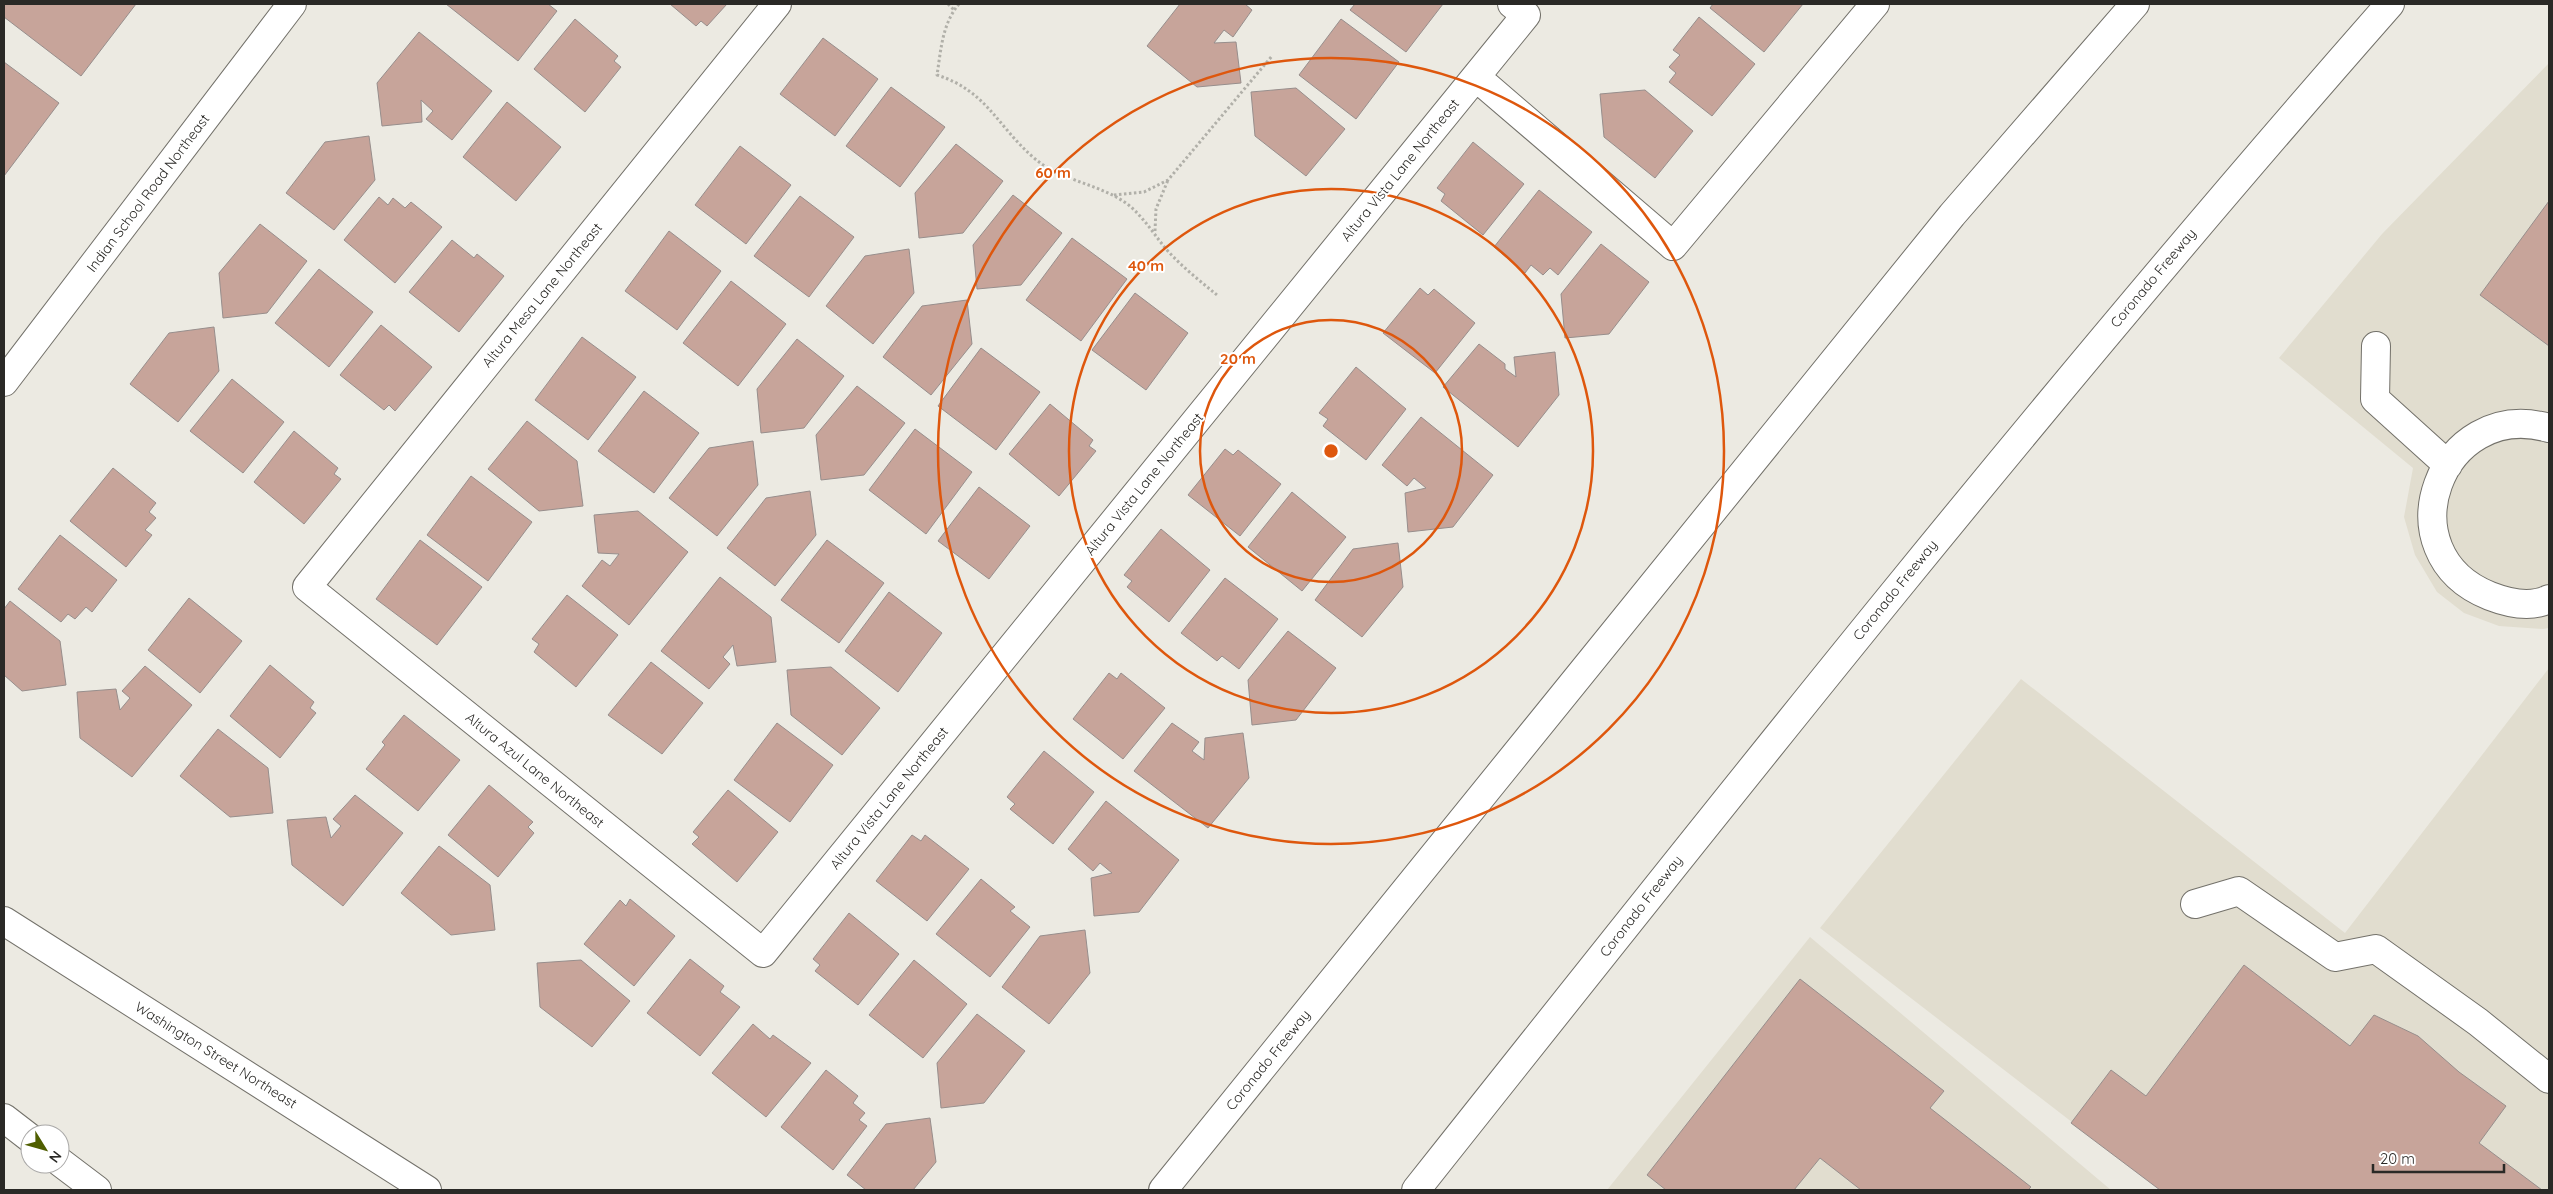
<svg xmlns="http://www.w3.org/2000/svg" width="2553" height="1194" font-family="Quicksand,sans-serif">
<rect width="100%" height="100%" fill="#eceae2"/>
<path fill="#e1ddcf" d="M2549 63V628L2543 629 2499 626 2464 613 2437 592 2415 555 2404 517 2413 468 2279 358 2382 234Z
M2549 668V1190H2160L1820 928 2021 679 2345 933Z
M1810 937 2111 1190H1607Z"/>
<path fill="#c7a49a" stroke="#978e8c" d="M4 4H136L81 76 4 17Z
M446 4H548L557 11 518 61Z
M670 4H727L707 26 701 21 696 26Z
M1180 4H1245L1252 10 1233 37 1224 30 1214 43 1236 42 1241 83 1197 87 1147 46Z
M1355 4H1443L1406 52 1350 10Z
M1713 4H1803L1764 52 1710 8Z
M1699 17 1755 64 1712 116 1669 82 1676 73 1669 67 1680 55 1673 50Z
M575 19 618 56 614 61 621 67 585 112 534 69Z
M1341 19 1399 62 1356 119 1299 75Z
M419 32 492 91 452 140 426 119 433 111 421 100 422 122 382 126 377 83Z
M823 38 878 79 835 136 780 94Z
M4 62 59 103 4 176Z
M891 87 945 127 900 187 846 146Z
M1296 88 1345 129 1306 176 1255 136 1251 92Z
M1645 90 1693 131 1655 178 1604 137 1600 94Z
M507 102 561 147 516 201 463 157Z
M369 136 375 180 334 230 286 193 325 142Z
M1473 142 1524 184 1483 235 1441 201 1445 194 1437 188Z
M956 144 1003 181 963 233 919 238 915 193Z
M740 146 791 185 746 244 695 205Z
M1539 190 1592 232 1558 275 1550 268 1543 275 1531 265 1525 273 1494 247Z
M1013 195 1062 233 1021 285 977 289 973 245Z
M800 196 854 237 809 297 754 256Z
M379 197 388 205 393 198 405 208 411 202 442 227 395 283 344 240Z
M2549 201V346L2480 295Z
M260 224 307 261 267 313 223 318 219 273Z
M669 231 721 271 677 330 625 291Z
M1072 238 1127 279 1081 341 1026 300Z
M452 240 474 258 477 254 504 276 459 332 409 292Z
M1601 244 1649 282 1609 334 1565 338 1561 294Z
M909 249 914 293 873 344 826 306 865 256Z
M319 269 373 312 329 367 275 323Z
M731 281 786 324 738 386 683 343Z
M1420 288 1428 295 1434 289 1475 323 1435 373 1383 333Z
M1135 293 1188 333 1146 390 1092 350Z
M967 300 972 344 931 395 883 357 922 306Z
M381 325 432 367 395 411 389 405 384 410 340 375Z
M214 327 219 371 178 422 130 384 169 333Z
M582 337 636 377 588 440 535 400Z
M797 339 844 376 804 428 761 433 757 389Z
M1479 344 1505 364V369L1516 377 1514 357 1555 352 1559 395 1518 447 1443 387Z
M981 348 1040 392 996 450 938 406Z
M1356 367 1406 409 1366 460 1323 426 1328 419 1319 413Z
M232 379 284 422 243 473 190 431Z
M857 386 905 423 864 475 821 480 816 435Z
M644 391 699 433 654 493 598 451Z
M1050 404 1093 440 1089 446 1096 451 1059 496 1009 454Z
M1421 417 1493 475 1453 527 1408 532 1405 493 1426 488 1414 478 1407 486 1382 465Z
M527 421 577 461 583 506 539 511 488 469Z
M915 429 972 472 926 534 869 490Z
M294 431 338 468 334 474 341 479 304 524 254 482Z
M753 441 758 485 717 536 669 498 709 448Z
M1225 449 1233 455 1238 450 1281 484 1240 536 1188 495Z
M113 468 156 503 149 512 156 518 145 530 152 535 126 567 70 521Z
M471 476 532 522 488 581 427 535Z
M979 487 1030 526 989 579 938 541Z
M810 491 816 535 775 586 727 548 766 498Z
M1292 492 1346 537 1302 591 1248 547Z
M638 511 688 552 629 625 582 586 602 560 610 566 619 554 598 553 594 515Z
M1161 529 1210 570 1169 622 1127 587 1132 581 1124 575Z
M60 535 117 580 92 612 86 607 75 619 68 614 61 622 18 589Z
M420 540 482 587 437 645 376 599Z
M827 540 884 583 839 643 781 600Z
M1398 543 1403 587 1362 637 1315 600 1353 549Z
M720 577 771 617 776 662 737 666 733 645 723 657 730 664 709 689 661 651Z
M1225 578 1278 619 1239 669 1222 656 1217 661 1181 633Z
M889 592 942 633 898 692 845 651Z
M567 595 618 635 576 687 534 652 539 644 532 639Z
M189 598 242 641 200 693 148 650Z
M10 601 60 641 66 685 22 691 4 675V609Z
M1288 631 1336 668 1296 720 1252 725 1248 680Z
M651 662 703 703 662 754 608 715Z
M270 665 314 702 310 708 316 713 280 758 230 716Z
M145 666 192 705 132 777 80 738 77 692 116 689 120 710 130 698 122 691Z
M831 667 880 708 842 755 791 715 787 670Z
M1109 673 1117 679 1121 673 1165 708 1123 759 1073 719Z
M404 715 460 760 418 811 366 769 385 745 382 742Z
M777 723 833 765 790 822 734 780Z
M1172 723 1199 742 1192 751 1204 760 1205 738 1243 733 1249 778 1208 828 1134 771Z
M218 729 268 768 273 813 230 817 180 776Z
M1044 751 1094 792 1053 844 1010 809 1015 804 1007 797Z
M489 785 533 822 528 827 534 833 498 877 448 835Z
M728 790 778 832 737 882 692 844 699 837 693 832Z
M355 795 403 833 343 906 292 865 287 820 326 817 331 838 341 826 333 819Z
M1106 801 1179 860 1139 912 1094 916 1091 878 1112 873 1100 863 1093 871 1068 849Z
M912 835 921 841 925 835 969 869 927 921 876 881Z
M439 846 490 885 495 930 451 935 401 893Z
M981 879 1015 907 1010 911 1030 927 990 977 936 934Z
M630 899 675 936 634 986 584 944 620 900 626 906Z
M849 913 899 954 858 1005 815 971 820 965 813 959Z
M1085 930 1090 973 1049 1024 1002 987 1040 936Z
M690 959 724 986 720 992 740 1007 700 1056 647 1013Z
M581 960 630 1001 592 1047 540 1007 537 963Z
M914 960 967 1004 923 1058 869 1015Z
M2244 965 2350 1046 2374 1015 2418 1036 2459 1072 2506 1106 2479 1143 2542 1190H2160L2071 1123 2111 1070 2146 1096Z
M1800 979 1944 1091 1930 1108 2031 1187 2028 1190H1861L1820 1158 1794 1190H1666L1647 1175Z
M977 1014 1025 1051 984 1103 941 1108 937 1063Z
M753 1024 770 1039 773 1035 811 1063 766 1117 712 1073Z
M826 1070 858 1096 853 1103 865 1113 859 1120 867 1126 833 1170 781 1127Z
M930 1118 936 1162 913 1190H866L847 1175 886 1124Z"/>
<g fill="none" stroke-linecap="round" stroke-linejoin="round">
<g stroke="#73716a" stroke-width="30">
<path id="minor" d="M777 4 307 587 763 953 1526 15 1512 4
M1476 77 1673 246 1875 4
M2376 346 2375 399 2448 465
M4 382 292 4
M2549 428C2440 397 2382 553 2490 596 2508 603 2531 608 2549 599
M2195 904 2239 891 2335 957 2376 949 2478 1022 2549 1079
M4 921 427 1190
M4 1118 30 1138
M60 1162 97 1190"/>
</g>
<g stroke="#73716a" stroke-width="30">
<path id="highway" d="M1163 1190 1952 215 2135 4
M1416 1190C1734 789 2052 388 2390 4"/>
</g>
<path stroke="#b1b0a9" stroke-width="3" stroke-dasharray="2.5 2.5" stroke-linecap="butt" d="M948 4 954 10
M959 4C942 24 941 50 937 75 987 91 997 126 1034 158 1061 181 1097 183 1126 203 1143 216 1153 233 1166 249 1181 266 1200 281 1217 295
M1114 195 1144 192 1168 180 1272 56
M1155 231 1156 209 1168 180"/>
<use href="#minor" stroke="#fff" stroke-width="28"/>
<use href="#highway" stroke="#fff" stroke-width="28"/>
</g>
<g fill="none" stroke="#de570d" stroke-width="2.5">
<circle cx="1331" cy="451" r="131"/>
<circle cx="1331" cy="451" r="262"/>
<circle cx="1331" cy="451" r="393"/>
</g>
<g text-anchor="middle" stroke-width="4" stroke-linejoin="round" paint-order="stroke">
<g font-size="14" fill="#2a2926" stroke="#fff">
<text transform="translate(1400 170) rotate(-51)" y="5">Altura Vista Lane Northeast</text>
<text transform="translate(148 193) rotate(-53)" y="5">Indian School Road Northeast</text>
<text transform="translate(2153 278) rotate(-50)" y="5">Coronado Freeway</text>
<text transform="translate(542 295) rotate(-51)" y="5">Altura Mesa Lane Northeast</text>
<text transform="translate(1144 484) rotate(-51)" y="5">Altura Vista Lane Northeast</text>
<text transform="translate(1895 590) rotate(-51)" y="5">Coronado Freeway</text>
<text transform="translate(535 770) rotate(39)" y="5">Altura Azul Lane Northeast</text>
<text transform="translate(889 798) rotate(-51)" y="5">Altura Vista Lane Northeast</text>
<text transform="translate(1641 906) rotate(-52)" y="5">Coronado Freeway</text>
<text transform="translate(216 1055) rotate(32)" y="5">Washington Street Northeast</text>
<text transform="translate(1268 1060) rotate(-51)" y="5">Coronado Freeway</text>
</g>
</g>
<circle cx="1331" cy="451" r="8" fill="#de570d" stroke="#fff" stroke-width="2.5"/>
<g font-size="15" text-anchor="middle" font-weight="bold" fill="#de570d" stroke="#fff" stroke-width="4" stroke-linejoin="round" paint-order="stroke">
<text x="1053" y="178">60 m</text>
<text x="1146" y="271">40 m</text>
<text x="1238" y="364">20 m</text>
</g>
<rect width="2553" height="1194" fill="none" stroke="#2a2926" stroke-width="10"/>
<g transform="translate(45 1149) rotate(127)"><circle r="24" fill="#ffffff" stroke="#aaa9a8"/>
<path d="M0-4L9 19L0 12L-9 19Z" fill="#4f5e00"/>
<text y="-8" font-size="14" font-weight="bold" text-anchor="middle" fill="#2a2926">N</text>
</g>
<path d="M2373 1164v8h131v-8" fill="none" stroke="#2a2926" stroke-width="2.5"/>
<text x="2380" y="1164" font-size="15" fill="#2a2926" stroke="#ffffff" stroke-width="4" paint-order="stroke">20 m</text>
</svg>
